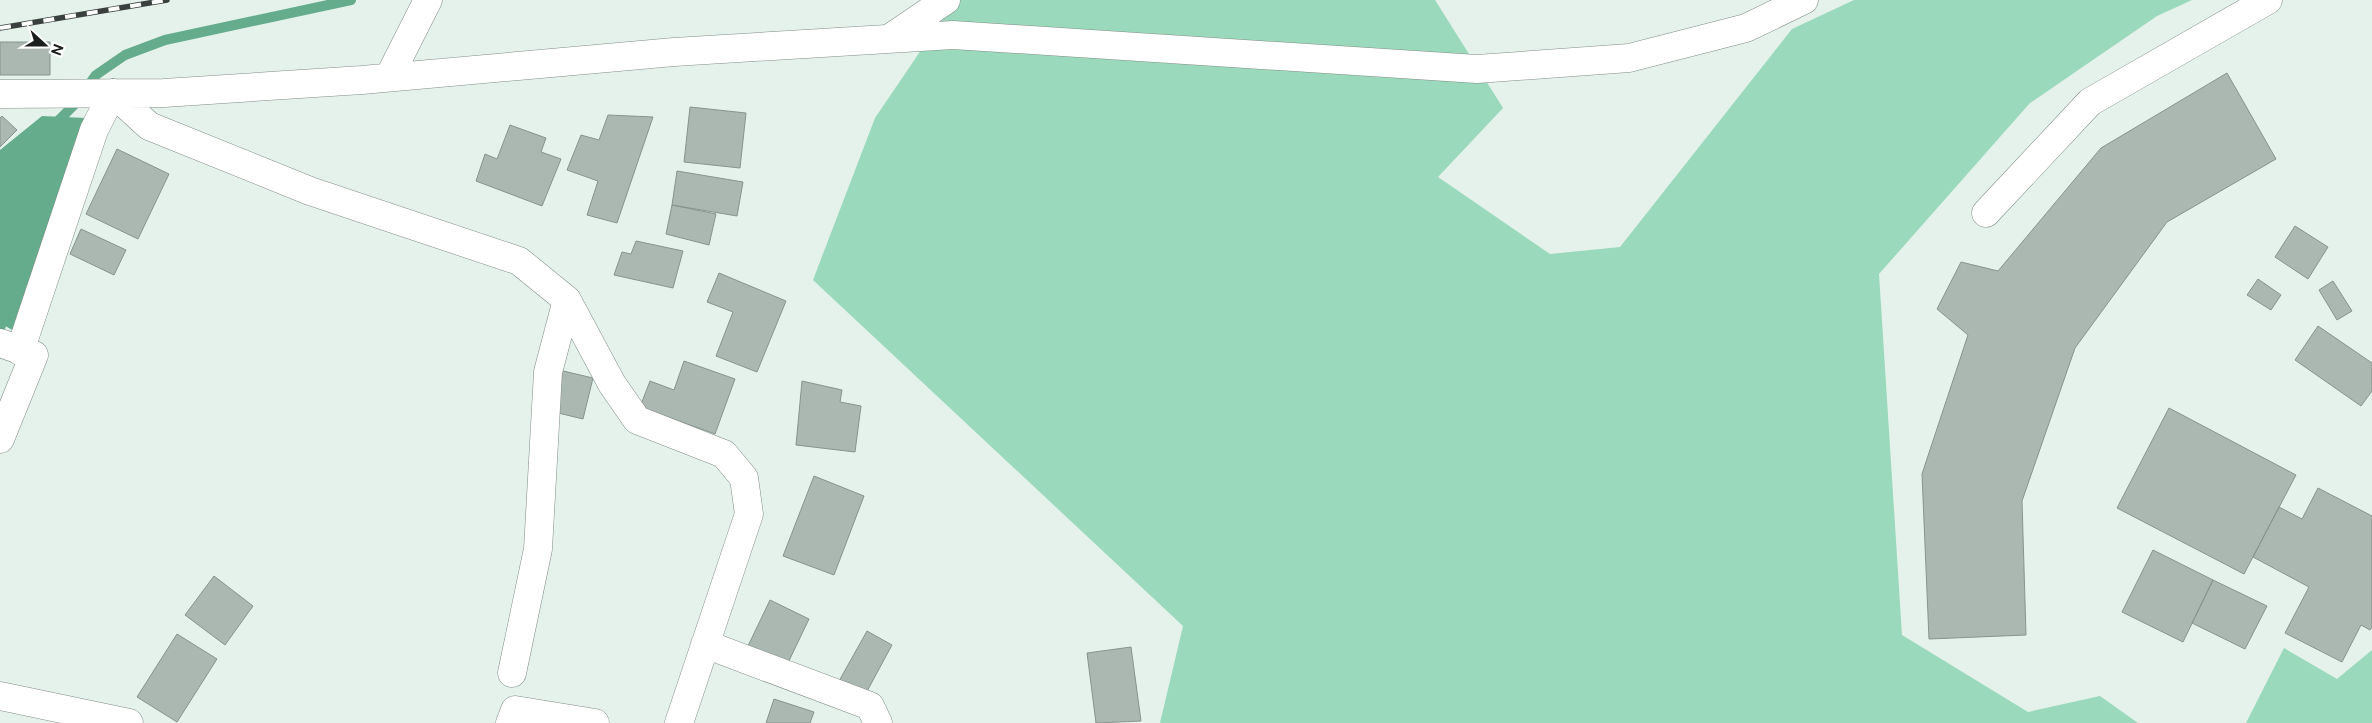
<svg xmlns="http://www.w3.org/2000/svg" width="2372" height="723" font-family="'Public Sans',sans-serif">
<rect width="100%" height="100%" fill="#e4f2eb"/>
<path fill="#9ad9bb" d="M955 0H1435L1503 108 1438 177 1550 254 1620 247 1792 29 1854 0H2192L2157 16 2030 103 1879 274 1902 635 2028 712 2100 696 2138 723H1160L1183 626 813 280 875 118Z
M2284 648 2337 679 2372 650V723H2246Z"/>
<path fill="#64ac8b" d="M42 116 86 118 14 331 0 323V150Z"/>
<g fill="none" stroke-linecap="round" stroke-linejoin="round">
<path stroke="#64ac8b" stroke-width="10" d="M52 127 76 103 96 75 125 55 165 40 351 0
M0 328 6 312"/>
</g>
<path fill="#abb8b1" stroke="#87948e" d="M0 42H50V75H0Z
M2227 73 2276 159 2167 222 2075 348 2022 501 2026 635 1929 639 1922 474 1968 335 1937 309 1961 262 1998 271 2101 148Z
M690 107 746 113 740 168 684 162Z
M608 115 653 117 617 223 587 215 598 181 567 170 581 135 599 140Z
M2 116 17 130 0 147V118Z
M510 125 546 138 541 152 561 159 542 206 476 181 485 154 497 159Z
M117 149 169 174 138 239 86 214Z
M677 171 743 182 737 216 672 205Z
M672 205 716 214 709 245 666 234Z
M2295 226 2328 247 2308 279 2275 257Z
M81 229 126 250 114 275 70 254Z
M636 241 683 251 673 288 614 275 622 252 631 254Z
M719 273 786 301 757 372 716 356 733 312 707 302Z
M2258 279 2281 295 2271 310 2247 295Z
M2333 281 2352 311 2337 320 2319 290Z
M2318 326 2372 363V391L2361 406 2295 360Z
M684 361 735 379 715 434 640 407 650 381 674 390Z
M559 370 593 378 583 419 550 411Z
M802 381 842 390 840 402 861 406 855 452 796 445Z
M2169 408 2296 475 2244 574 2117 508Z
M814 476 864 496 834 575 783 556Z
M2318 488 2372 516V627L2370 630 2361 625 2342 662 2285 633 2309 587 2253 557 2279 507 2302 519Z
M2153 550 2213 580 2183 642 2122 612Z
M214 576 253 606 225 645 185 615Z
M2213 580 2267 606 2245 649 2192 623Z
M770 600 809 619 786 667 747 648Z
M867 631 892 645 865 695 839 681Z
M177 634 217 659 177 722 137 697Z
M1131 647 1141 721 1096 723 1087 653Z
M774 699 814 712 810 723H766Z"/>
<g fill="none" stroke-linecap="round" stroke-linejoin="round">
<g stroke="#818d87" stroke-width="29">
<path id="street" d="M890 38 946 0
M389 77 428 0
M113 93 149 126 310 191 519 261 567 300 612 384 637 420 724 454 744 478 749 514 679 723
M0 94 164 93 362 80 674 52 953 35 1477 69 1629 58 1746 28 1804 0
M1986 213 2090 102 2268 0
M0 343 34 355 0 439
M20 351 94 130 113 93
M705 644 870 706 878 723
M512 673 538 549 548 372 567 300
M0 696 129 723
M510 723 515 710 595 723"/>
</g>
<use href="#street" stroke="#fff" stroke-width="28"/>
<g stroke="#39403d" stroke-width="5.5">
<path id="rail" d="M0 28 167 0"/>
</g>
<use href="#rail" stroke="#fff" stroke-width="4" stroke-dasharray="11" stroke-linecap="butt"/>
</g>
<g transform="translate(45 45) rotate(111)" stroke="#ffffff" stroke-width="4" paint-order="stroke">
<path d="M0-4L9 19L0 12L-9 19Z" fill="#191e1c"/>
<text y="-8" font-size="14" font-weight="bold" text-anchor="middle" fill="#191e1c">N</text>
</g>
</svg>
